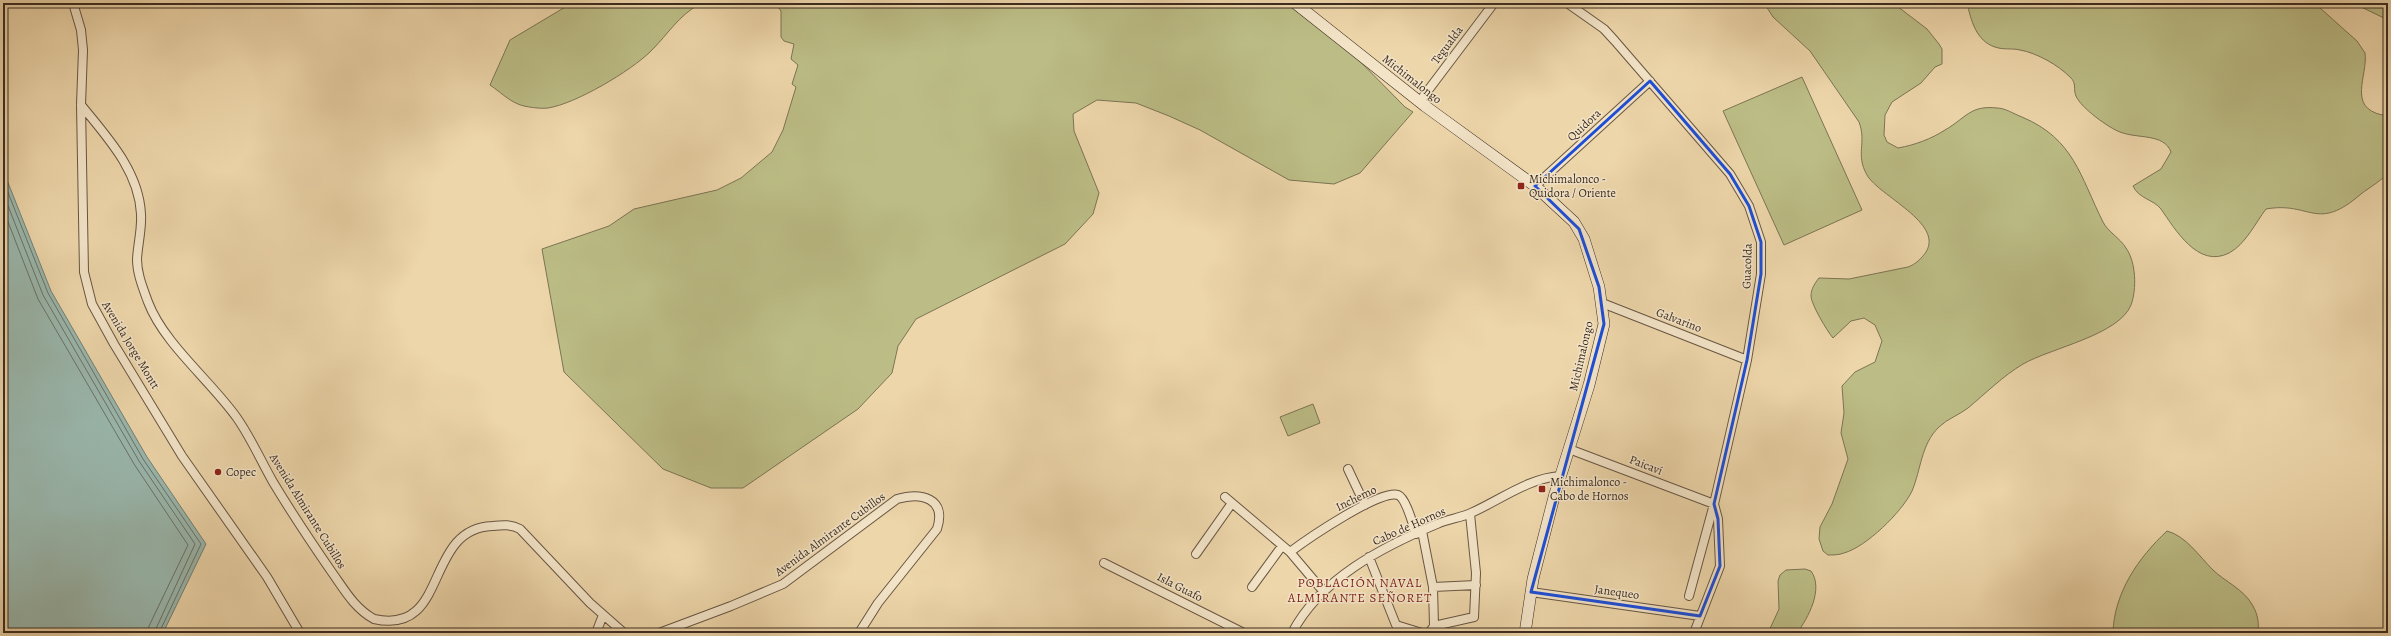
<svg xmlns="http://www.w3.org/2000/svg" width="2391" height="636" font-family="Alegreya,serif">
<rect width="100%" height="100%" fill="#edd6aa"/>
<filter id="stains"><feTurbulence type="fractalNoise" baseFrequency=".005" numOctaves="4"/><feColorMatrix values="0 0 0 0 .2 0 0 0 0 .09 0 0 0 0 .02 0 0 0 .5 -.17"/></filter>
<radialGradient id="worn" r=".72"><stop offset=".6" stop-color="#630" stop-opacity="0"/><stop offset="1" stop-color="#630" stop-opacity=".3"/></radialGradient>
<path fill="#bcbd86" stroke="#7c7454" d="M572 3H701C677 17 670 32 651 51 631 71 575 104 548 108 541 109 524 107 518 104 508 100 499 91 490 85L510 40Z
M775 3H1294L1331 32 1405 107 1413 112 1360 173 1334 184 1289 180 1200 130 1169 116 1136 103 1097 100 1073 114 1074 131 1099 193 1093 214 1065 244 916 319 898 346 892 373 858 409 743 488H711L663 469 564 372 542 249 609 226 634 209 717 190 741 178 772 152 783 130 796 87 792 84 798 65 791 59 794 44 784 41 781 37V11Z
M1764 3H1893L1927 29 1939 44 1942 49V64L1935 67 1921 83 1892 102 1885 115 1884 135 1887 142 1898 148C1915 145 1931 139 1945 130 1966 118 1970 105 1997 108 2005 108 2014 114 2022 117 2074 139 2080 176 2103 222 2108 232 2120 238 2126 248 2136 262 2137 289 2131 305 2119 335 2051 348 2023 364 2003 376 1986 393 1968 408 1959 415 1947 419 1939 427 1921 444 1921 470 1912 491 1902 512 1866 547 1844 553 1839 555 1833 555 1828 555L1823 551 1819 539 1820 527 1832 504 1848 459 1841 433 1844 413 1842 386 1855 372 1875 362 1882 341 1875 325 1864 318 1851 321 1833 338C1827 331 1811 304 1811 296 1811 289 1815 283 1819 278L1849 279 1908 267C1916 264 1921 259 1926 252 1944 223 1879 196 1867 175 1855 154 1867 143 1859 122L1810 51 1773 17Z
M1967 3H2320V8L2357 41 2365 53C2368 76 2347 107 2382 115L2388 110V173C2381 181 2370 187 2361 194 2316 233 2311 201 2266 209 2256 222 2245 245 2229 253 2198 269 2175 229 2161 209 2153 199 2139 199 2133 186L2161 169 2171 152C2164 133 2137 139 2120 132 2109 128 2081 108 2076 96 2073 89 2077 83 2070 77 2058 65 2037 53 2020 50 2012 48 2003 50 1995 47 1976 41 1971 20 1967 3Z
M2353 3H2388V20Z
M1802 77 1862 210 1784 245 1723 111Z
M1313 404 1320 423 1288 436 1280 417Z
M2167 531C2186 536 2199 556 2212 569 2225 582 2244 589 2253 606 2258 615 2259 623 2258 633H2113C2114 593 2138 558 2167 531Z
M1805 569 1811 571C1824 589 1808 618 1797 633H1768L1779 609 1778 581 1780 575 1786 570Z"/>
<path fill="#9ab8ae" stroke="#748076" d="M3 170 51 291 147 457 206 544 163 633H3Z"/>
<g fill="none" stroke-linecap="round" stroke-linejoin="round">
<path stroke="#6b7268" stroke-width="1" d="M3 180 48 293 143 459 201 544 159 633
M3 193 43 295 139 461 195 544 154 633
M3 209 38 299 134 464 188 545 149 626 148 633"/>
<g stroke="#685643" stroke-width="10">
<path id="street" d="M73 3 81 30 83 50 81 105 84 272 92 304 114 344 182 456 267 577 300 633
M1567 3 1604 29 1615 41 1730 174 1749 206 1761 242V274L1747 360 1714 504 1689 596
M1420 101 1494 3
M81 105C107 137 139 171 141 214 142 229 138 243 137 259 137 274 143 288 148 302 164 344 211 381 237 418 251 438 261 461 273 482 291 512 311 542 331 571 344 589 354 608 374 619 450 636 423 529 492 526 502 525 511 524 520 529L590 603 624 633
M1535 186 1650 81
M1602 303 1747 360
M1569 449 1714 504 1718 519 1720 566 1694 633
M1348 469 1365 505
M1225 497 1290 552 1323 591
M1422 531 1433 587 1434 626
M1290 552C1306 540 1380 489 1398 495 1406 498 1413 525 1416 534
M1196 554 1232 503
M1369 557 1396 625 1422 633
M1104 563 1244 633
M1252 587 1282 546
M1433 587 1476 585
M1531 592 1700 616
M596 633 603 615
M659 633 731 606 783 584 897 499C921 492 947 498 937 529L878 603 859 633
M1292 633C1320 579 1382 547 1437 524 1448 519 1460 518 1471 513 1500 500 1529 478 1560 476
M1429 633 1434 626 1474 617 1476 573 1470 514"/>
</g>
<g stroke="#3c2c21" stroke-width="12">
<path id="secondary" d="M1295 3 1425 106 1535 186 1574 222 1584 239 1599 287 1604 324 1589 385 1554 497 1533 579 1525 633"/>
</g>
<use href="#street" stroke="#f3e4c8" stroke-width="8"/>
<use href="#secondary" stroke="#f3e4c8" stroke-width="11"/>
</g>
<path fill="none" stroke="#1d4ed8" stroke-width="3" stroke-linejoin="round" d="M1650 81 1730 174 1749 206 1761 242V274L1747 360 1714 504 1718 519 1720 566 1700 616 1531 592 1604 324 1599 287 1579 229 1535 186Z"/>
<g fill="#8f2418" stroke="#f3e4c8" stroke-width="1.5">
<rect x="1517" y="182" width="8" height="8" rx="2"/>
<circle cx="218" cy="472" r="4"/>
<rect x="1538" y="485" width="8" height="8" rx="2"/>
</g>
<g text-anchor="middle" stroke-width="3" stroke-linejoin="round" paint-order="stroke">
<g font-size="12" fill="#3c2c21" stroke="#f3e4c8">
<text transform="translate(1447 45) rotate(-53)" y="4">Tegualda</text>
<text transform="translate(1412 79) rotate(38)" y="4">Michimalongo</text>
<text transform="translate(1584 125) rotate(-43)" y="4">Quidora</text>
<text transform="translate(1747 266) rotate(-88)" y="4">Guacolda</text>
<text transform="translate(1679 320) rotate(21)" y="4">Galvarino</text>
<text transform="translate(131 345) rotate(59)" y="4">Avenida Jorge Montt</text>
<text transform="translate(1581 356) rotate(-77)" y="4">Michimalongo</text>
<text transform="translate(1646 465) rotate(21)" y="4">Paicaví</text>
<text transform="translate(1356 498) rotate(-26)" y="4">Inchemo</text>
<text transform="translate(308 511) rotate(58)" y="4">Avenida Almirante Cubillos</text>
<text transform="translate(1409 526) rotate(-24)" y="4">Cabo de Hornos</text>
<text transform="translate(830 534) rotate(-36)" y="4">Avenida Almirante Cubillos</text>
<text transform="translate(1180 587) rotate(27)" y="4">Isla Guafo</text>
<text transform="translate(1617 592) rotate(8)" y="4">Janequeo</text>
</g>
<g font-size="12" fill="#3c2c21" stroke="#f3e4c8" text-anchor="start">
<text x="1529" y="183">Michimalonco -<tspan x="1529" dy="14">Quidora / Oriente</tspan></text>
<text x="226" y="476">Copec</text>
<text x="1550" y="486">Michimalonco -<tspan x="1550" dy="14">Cabo de Hornos</tspan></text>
</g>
<g font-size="13" letter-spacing="1" fill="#7a1f14" stroke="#f3e4c8">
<text x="1360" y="587">POBLACIÓN NAVAL<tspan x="1360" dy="15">ALMIRANTE SEÑORET</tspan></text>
</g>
</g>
<rect width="2391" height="636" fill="none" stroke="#edd6aa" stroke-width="16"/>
<rect x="4" y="4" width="2383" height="628" fill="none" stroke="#3c2c21" stroke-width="2"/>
<rect x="8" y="8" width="2375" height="620" fill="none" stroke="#3c2c21"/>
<rect width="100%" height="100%" filter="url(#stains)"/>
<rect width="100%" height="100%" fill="url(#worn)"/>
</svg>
